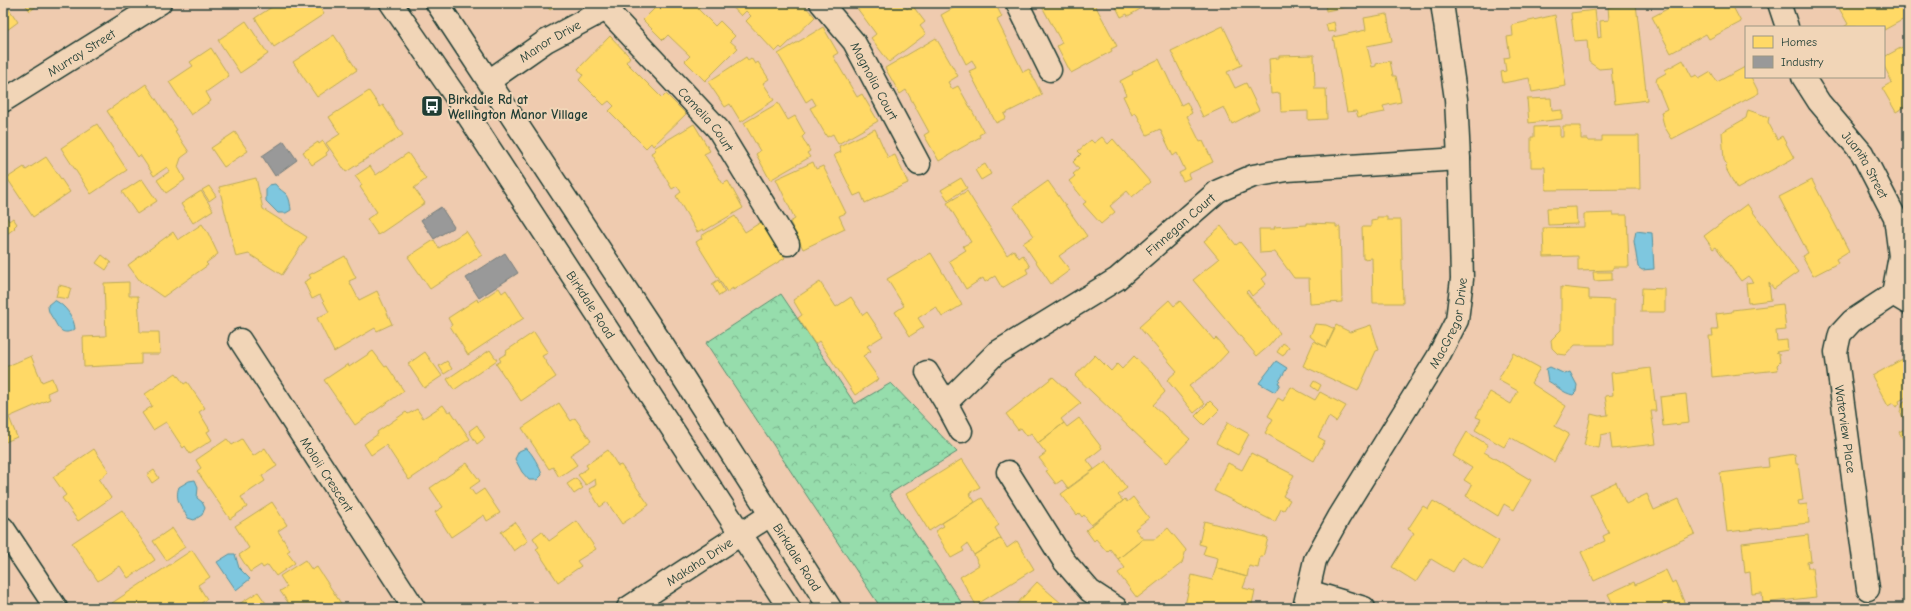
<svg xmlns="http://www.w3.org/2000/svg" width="1911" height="611" font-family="'Comic Neue',sans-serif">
<defs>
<pattern id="forest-crowns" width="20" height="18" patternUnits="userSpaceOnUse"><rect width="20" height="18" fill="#96ddac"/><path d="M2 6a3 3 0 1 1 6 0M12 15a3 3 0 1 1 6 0" fill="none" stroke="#7ab48d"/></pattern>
</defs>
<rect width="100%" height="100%" fill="#efcbaf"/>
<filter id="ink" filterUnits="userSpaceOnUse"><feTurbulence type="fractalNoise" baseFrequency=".025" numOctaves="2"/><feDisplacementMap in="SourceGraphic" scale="8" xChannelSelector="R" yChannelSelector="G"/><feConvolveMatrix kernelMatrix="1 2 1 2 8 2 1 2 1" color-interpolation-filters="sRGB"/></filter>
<g filter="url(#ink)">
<path fill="url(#forest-crowns)" stroke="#5a8d70" d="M781 294 855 404 891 383 957 452 889 494 965 608H881L706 343Z"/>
<path fill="#7ec7df" stroke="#58909b" d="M275 184C285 196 289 190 291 210L286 213H278L266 201V189L269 185Z
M1636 231 1652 233 1654 269 1642 270 1638 267 1634 241Z
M54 300C65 305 74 317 75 329 65 335 60 332 55 322 51 315 48 313 48 305Z
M1276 361 1287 368 1278 383 1280 384 1275 392 1259 383Z
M1550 367 1565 374 1570 372 1577 385 1576 392 1573 395C1563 393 1557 386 1548 381L1546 369Z
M526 448C531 451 541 469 542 475L537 480H529L522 472 515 459 519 451Z
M195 480 198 487 197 498 202 502 205 508 202 515 194 520 188 518C182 507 174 500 179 487L189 481Z
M230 554H235L239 568 250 579 236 590 217 562Z"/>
<path fill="#ffd966" stroke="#bcaa57" d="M3 3H5L18 22 3 33Z
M24 3H46L43 5 41 3 30 11Z
M278 3H317L324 14 274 47 255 18Z
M544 3H559L550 10Z
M660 3H702L698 9 715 26 720 21 735 36 730 41 738 48 705 81 685 61 690 56 668 35 663 40 643 20Z
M729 3H802L815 17 782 49 780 47 775 52 746 21 751 16 746 11 741 16Z
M846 3H903L907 9 912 5 925 22 920 26 926 34 889 62 871 38 876 34 854 4 849 7Z
M962 3H995L1002 17 997 20 1023 72 1029 69 1042 95 1004 114 1006 118 996 123 969 71 976 68 972 60 966 64 941 15Z
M1040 3H1094L1117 46 1111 49 1112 51 1071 73 1057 46 1062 43Z
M1114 3H1151L1128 16 1127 14 1121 17Z
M1325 3H1367L1326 11Z
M1666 3H1731L1741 22 1709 39 1706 34 1671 53 1652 17 1669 8Z
M1836 3H1908V17L1884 30V27H1844L1848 24Z
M1636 4 1647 100 1615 104 1611 68 1599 69 1589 62 1587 40 1574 41 1571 13 1595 10 1598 38 1601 37 1600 21 1609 20 1608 7Z
M1387 14 1392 41 1367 46 1372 67 1376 66V64L1390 61 1393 76H1396L1401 102 1383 106 1385 112 1358 117 1356 111 1347 112 1333 37 1366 30 1364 18Z
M1555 15 1566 86 1532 92 1529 78 1503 83 1501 72 1506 71 1504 58 1510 57 1507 37 1513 36 1512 25Z
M246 21 268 54 240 73 218 40Z
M1334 22 1336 31 1328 32 1326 24Z
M1223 26 1242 65 1227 72 1235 88 1246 83 1259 110 1232 124 1224 107 1203 117 1171 51Z
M823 27 838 53 833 56 857 97 862 94 878 121 838 144 833 134 827 137 810 108 816 105 812 98 806 102 778 54Z
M334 35 357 70 317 97 293 62Z
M610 36 630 57 626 62 662 98 666 94 686 114 653 146 651 143 646 148 609 111 614 106 609 101 604 105 579 80 583 75 578 69Z
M936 38 958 76 948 82 952 89 958 86 984 132 979 135 980 137 939 161 924 135 929 132 906 90 900 94 885 68Z
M1906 45 1908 47V105L1896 112 1882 88 1892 82 1884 66V57Z
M211 48 229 76 206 92 211 101 191 115 169 82 193 66 190 62Z
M1314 55 1315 89H1326L1327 119 1308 120V111L1281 112 1280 93 1271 94 1269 59 1279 58V56Z
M746 57 748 60 751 58 755 64 758 62 769 79 763 83 774 100 741 122 730 104 725 107 708 82Z
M1159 59 1181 105 1187 102 1192 113 1187 116 1200 142 1203 141 1213 162 1188 174 1190 178 1183 181 1179 173 1185 170 1177 153 1173 156 1160 129 1147 135 1137 115 1135 113 1132 115 1123 96 1126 95 1120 81 1133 74 1132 72Z
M1683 60 1692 77 1697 75 1699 79 1711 72 1717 82 1745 67 1746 77H1751L1759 93 1672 139 1664 126 1661 112 1667 109 1656 82 1657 78 1666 73 1665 70Z
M146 84 177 130 175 131 189 152 181 158 178 167 185 180 166 193 157 180 170 171 167 167 154 176 140 155 138 157 107 111Z
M369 91 380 107 383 105 403 135 346 172 326 143 340 134 329 117Z
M1551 98 1552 111 1562 110V119L1529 123 1527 99Z
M778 103 788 120 795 116 805 134 802 137 810 151 807 153 810 157 770 180 756 154 760 151 744 123Z
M1748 110 1769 117 1768 122 1777 139 1782 136 1794 158 1737 189 1725 167 1727 165 1724 160 1722 132 1746 118Z
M97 124 127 170 91 194 61 148Z
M694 124 710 151 704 154 723 184 728 181 743 208 704 231 703 229 697 232 676 196 681 192 677 186 672 189 651 153 656 150 654 148Z
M1560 126V137H1563V126H1581V139H1588V141H1602V136H1639L1640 189 1546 190 1545 167H1531V137H1534V127Z
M875 129 888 158 895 155 908 183 865 203 861 193 854 196 834 155 841 152 839 146Z
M235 132 248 151 224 167 211 148Z
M1102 137 1108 144 1113 139 1150 182 1132 197 1127 191 1110 206 1115 212 1101 224 1083 204 1086 202 1069 181 1075 176 1073 174 1079 169 1073 162 1081 154 1078 151 1091 140 1094 143Z
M323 141 329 150 326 153 327 155 312 165 303 152 318 142 319 144Z
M408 153 426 179 414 188 425 203 378 235 367 219 377 212 360 187 362 185 355 176 370 166 376 175Z
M46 157 70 192 33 217 7 178 24 167 26 170Z
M813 162 816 169 823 166 846 213 839 216 845 229 803 249 790 222 795 219 776 179Z
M985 164 991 174 981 180 975 170Z
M256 178 263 209 307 237 282 275 249 254 236 257 219 187Z
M961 178 967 188 948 200 941 190Z
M142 179 157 201 137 214 122 192Z
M1812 180 1849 251 1836 259 1838 263 1813 276 1802 256 1808 253 1779 197Z
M1048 181 1087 236 1059 256 1070 270 1051 284 1023 243 1034 236 1013 206Z
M209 186 216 196 209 201 202 190Z
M201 191 213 210 193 223 181 204Z
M967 191 1007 255 1014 250 1019 258 1023 255 1030 267 1026 269 1028 273 1002 288 995 276 985 282 983 278 966 289 949 261 966 250 963 246 971 242 947 203Z
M1747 204 1798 272 1774 289 1769 283 1771 300 1748 303 1746 283 1753 282 1748 276 1741 281 1716 247 1713 249 1704 236Z
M1576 207 1577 224 1548 225 1547 208Z
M3 211 9 221 13 218 17 224 14 227 15 228 3 237Z
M1613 213V215H1627L1629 267H1613V270L1578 271V256L1544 257 1543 228 1584 227V214Z
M735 216 745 232 763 221 785 258 733 290V288L727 292 696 242 702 238 701 236Z
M1377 217H1387V220H1401L1403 303H1373L1372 258 1363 259 1362 227H1371V221L1377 220Z
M1307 223 1336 224V227H1340L1342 302 1310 304 1309 278H1294L1275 252 1260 253 1259 229H1275L1274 227 1307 225Z
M202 224 208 233 218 254 206 263 208 265 163 297 140 281 128 265 173 232 178 240Z
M1221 226 1236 245 1240 242 1267 275 1262 279 1266 284 1252 296 1248 290 1246 292 1280 333 1269 346 1257 356 1193 280 1219 259 1204 241Z
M466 231 482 255 430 289 408 257 434 240 439 248Z
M931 253 962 305 942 317 936 307 918 318 924 327 910 336 895 312 904 306 887 279Z
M102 255 111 262 106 270 96 263Z
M345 256 356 278 349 281 359 300 377 291 392 324 377 331 375 328 334 352 317 318 329 312 320 295 312 299 304 282 311 278 309 275Z
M1593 272H1612V280L1594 281Z
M718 280 725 292 719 296 712 284Z
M129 282V296H138L140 332H159L160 354H141V364L84 367 83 337 106 336 104 283Z
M820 282 836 307 851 297 863 315 867 312 883 336 867 346 871 351 863 356 879 379 855 395 819 341 815 344 798 318 802 315 793 300Z
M59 285 71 288 68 299 56 297Z
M1561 287 1589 290V299L1614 300V345H1575L1566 355 1558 354 1552 348 1551 340 1561 330Z
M499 288 502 293 506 290 524 318 468 355 450 326 452 325 448 318 477 299 478 302Z
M1642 288 1665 289V312H1641Z
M1169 300 1174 306 1180 301 1214 340 1216 338 1228 352 1213 368 1189 386 1205 404 1194 413 1167 380 1177 371 1139 327Z
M1783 304 1786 330 1776 331 1777 341 1787 340 1788 350 1776 352 1779 354 1780 362 1777 365 1778 370 1712 377 1709 336H1713L1712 330H1718L1716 314 1732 312V310Z
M1315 324 1326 325 1335 329 1326 347 1318 343 1310 336Z
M1336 325 1350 332 1371 325 1379 350 1376 351 1358 391 1303 366 1314 341 1326 347Z
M534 332 548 353 542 356 556 377 521 401 496 364 501 361 499 358 507 353 506 351Z
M1283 343 1289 347 1283 356 1277 352Z
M490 350 497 360 454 390 447 379Z
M373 351 385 367 387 366 404 391 355 425 324 380 348 364 349 367Z
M425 352 442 376 424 388 408 364Z
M1513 353 1540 368 1531 383 1566 406 1555 426 1569 434 1554 462 1510 437 1504 447 1475 430 1481 419 1476 417 1490 392 1511 404 1518 391 1498 380Z
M1095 355 1111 371 1117 364 1122 369 1134 356 1155 376 1165 392 1153 405 1190 439 1167 463 1075 376Z
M31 356 42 382 52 378 56 389 47 393 50 399 9 417 17 437 3 443V368Z
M1908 356V396L1899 401 1900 404 1896 407 1893 403 1888 406 1872 376Z
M447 361 452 369 444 374 439 366Z
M1651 368 1656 411H1651L1656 444 1612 449 1610 433 1601 435 1599 448 1584 445 1591 414 1599 416 1608 415 1605 396 1613 395 1611 373Z
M176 373 184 384 187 382 205 408 199 412 210 430 207 432 212 440 190 454 185 446 183 448 166 422 153 430 142 413 152 406 145 394Z
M1053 377 1081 403 1061 419 1064 423 1038 443 1031 433 1027 436 1021 428 1018 430 1006 414Z
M1314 381 1321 385 1318 391 1311 386Z
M1291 387 1315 400 1320 392 1346 406 1336 422 1329 417 1318 437 1325 441 1314 461 1265 433 1273 419 1268 416 1278 398 1283 401Z
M1686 394 1689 423 1663 426 1660 397Z
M1908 399V426L1900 412 1903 402Z
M1210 401 1219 410 1204 425 1195 416Z
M559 403 571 421 575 418 591 441 570 455 577 465 559 477 553 467 549 469 522 428Z
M443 405 448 412 451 411 470 439 409 480 386 445 371 455 364 444 378 434 377 432 406 412 408 414 417 409 423 418Z
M1079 418 1102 448 1087 460 1094 469 1068 488 1062 480 1056 484 1046 471 1048 470 1039 458 1046 453 1038 443 1064 423 1067 427Z
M1228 422 1249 434 1238 455 1216 443Z
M477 425 485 438 477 444 469 431Z
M1908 427V448L1899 432Z
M1467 432 1488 445 1484 452 1531 480 1514 510 1504 504 1498 516 1466 496 1472 485 1464 480 1472 468 1453 456Z
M227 439 232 445 242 439 253 456 265 448 277 466 262 476 265 481 241 497 247 507 230 519 197 471 201 468 196 460Z
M94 449 109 471 99 480 111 498 78 521 62 498 66 495 53 477Z
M608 450 618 466 621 465 649 505 622 524 607 502 600 507 589 489 596 485 595 479 586 485 578 475 588 468 586 465Z
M1251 453 1294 475 1283 496 1290 500 1284 510 1281 509 1275 522 1214 491 1228 463 1242 470Z
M1795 454 1796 464H1798L1803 500 1798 501 1799 505 1807 504 1809 523 1727 532 1720 473 1769 467 1768 458Z
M962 459 980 487 969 493 975 502 929 531 906 494Z
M1106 461 1127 488 1118 495 1123 501 1091 525 1084 515 1082 517 1079 513 1077 515 1061 494Z
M467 463 480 481 470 488 475 495 484 489 500 513 487 521 484 515 451 537 435 512 443 507 430 488Z
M154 470 159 478 152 483 147 475Z
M576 478 583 488 574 494 567 484Z
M1616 482 1626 504 1647 494 1654 510 1679 499 1695 534 1594 581 1581 552 1605 541 1603 536 1609 533 1590 494Z
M1133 497 1149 518 1135 529 1143 539 1118 559 1110 549 1107 552 1096 539 1094 541 1086 530 1123 501 1125 499 1127 502Z
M982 498 999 525 995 528 1001 538 974 555 967 544 962 548 964 551 951 558 935 531 944 526 942 523Z
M1433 501 1499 541 1483 569 1462 557 1453 572 1431 559 1416 582 1392 567 1414 533 1408 529 1423 506 1428 509Z
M272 502 287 525 278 531 290 550 287 552 295 563 276 576 268 565 263 568 261 565 250 572 239 555 249 548 235 526Z
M122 510 155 560 128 578 120 566 98 581 72 543Z
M577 521 596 549 577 561 581 566 558 582 536 549 539 547 533 538 542 531 549 541Z
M1204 521 1268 538 1263 557H1260L1258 568 1249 566 1247 577 1216 568 1218 558 1203 554 1206 546 1199 544Z
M515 522 528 541 514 551 501 532Z
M172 528 185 547 166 560 153 541Z
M1168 528 1186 550 1182 563 1137 598 1118 573 1125 568 1118 559 1143 539H1155Z
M1808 535 1811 561 1807 562 1808 568H1812L1816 597 1763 603 1762 593 1752 594 1750 572 1745 573 1742 543Z
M1001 538 1007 548 1017 541 1034 569 976 605 960 577 979 565 974 555Z
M192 550 210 577 198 585 207 599 194 608H116L112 603Z
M305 560 312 570 317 567 344 608H292L280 591 287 587 280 576Z
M1216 568 1247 577 1243 588 1255 591 1251 608H1196L1185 605 1192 575 1212 580Z
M1666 570 1672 583 1675 581 1685 604 1695 608H1647L1646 605 1640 608H1615L1608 594 1634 582 1635 585Z
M1037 582 1061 603 1056 608H1013Z
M258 592 268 606 265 608H242L239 604Z"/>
<path fill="#999" stroke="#747d7b" d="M284 141 297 160 275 176 262 156Z
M441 207 454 227 434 239 421 220Z
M505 253 518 273 479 298 466 278Z"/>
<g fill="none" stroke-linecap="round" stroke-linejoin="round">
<g stroke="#1f3d34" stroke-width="25">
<g id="minor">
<path id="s1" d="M821 3 854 42 919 164"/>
<path d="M1017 3 1050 70"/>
<path d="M1779 3 1787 27"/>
<path id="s2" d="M606 9 718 129 788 244"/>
<path id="s3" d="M1803 77 1819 102 1862 153 1895 217 1900 256 1893 294 1908 303"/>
<path id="s4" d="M489 81 546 41 606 9 613 3"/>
<path id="s5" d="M3 101 160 3"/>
<path id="s6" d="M240 340 414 608"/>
<path d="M927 372 946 403 961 431"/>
<path id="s7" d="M946 403 996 353 1117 279 1218 191 1253 176 1287 170 1459 159"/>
<path d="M1008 472 1064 561 1090 591 1116 608"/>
<path d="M3 528 56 608"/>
<path d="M1868 589 1836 352 1840 334 1852 321 1893 294"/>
<path d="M1308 591 1364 608"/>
<path id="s8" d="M628 608 770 515"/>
<path id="s9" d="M1304 608 1315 560 1339 517 1438 357 1457 320 1462 279 1459 159 1456 99 1442 3"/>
</g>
</g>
<g stroke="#1f3d34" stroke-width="25">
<g id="major">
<path id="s10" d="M391 3 454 94 789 608"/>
<path id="s11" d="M437 3 658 338 830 608"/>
</g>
</g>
<use href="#minor" stroke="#f1d5b7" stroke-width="22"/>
<use href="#major" stroke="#f1d5b7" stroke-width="22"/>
</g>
</g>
<defs>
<g id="bus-square" transform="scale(1.15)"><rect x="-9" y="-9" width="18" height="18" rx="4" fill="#1f3d34" stroke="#f1d5b7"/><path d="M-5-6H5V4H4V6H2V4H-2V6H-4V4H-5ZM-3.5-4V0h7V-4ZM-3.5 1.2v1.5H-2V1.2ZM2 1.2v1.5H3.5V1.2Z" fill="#fff"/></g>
</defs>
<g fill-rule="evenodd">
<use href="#bus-square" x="432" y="106"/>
</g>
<g text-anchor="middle" stroke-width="4" stroke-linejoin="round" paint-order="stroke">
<g font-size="13" fill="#1f3d34" stroke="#f1d5b7">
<text dy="5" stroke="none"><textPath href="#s4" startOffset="73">Manor Drive</textPath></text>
<text dy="5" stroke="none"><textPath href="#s5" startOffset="92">Murray Street</textPath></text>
<text dy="5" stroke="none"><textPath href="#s1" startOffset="95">Magnolia Court</textPath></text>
<text dy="5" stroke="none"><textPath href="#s2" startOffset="149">Camelia Court</textPath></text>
<text dy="5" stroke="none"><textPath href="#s3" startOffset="108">Juanita Street</textPath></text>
<text dy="5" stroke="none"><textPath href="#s7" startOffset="296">Finnegan Court</textPath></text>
<text dy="5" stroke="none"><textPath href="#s10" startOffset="362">Birkdale Road</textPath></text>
<text dy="5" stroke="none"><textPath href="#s9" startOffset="323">MacGregor Drive</textPath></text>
<text transform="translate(1846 429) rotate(82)" y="5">Waterview Place</text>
<text dy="5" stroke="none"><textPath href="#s6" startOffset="160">Moloii Crescent</textPath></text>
<text dy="5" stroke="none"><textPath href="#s11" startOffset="661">Birkdale Road</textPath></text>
<text dy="5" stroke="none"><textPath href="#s8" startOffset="85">Makaha Drive</textPath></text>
</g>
<g font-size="13" font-weight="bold" fill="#1f3d34" stroke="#f1d5b7" text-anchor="start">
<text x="448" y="104">Birkdale Rd at<tspan x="448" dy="15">Wellington Manor Village</tspan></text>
</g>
</g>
<rect width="1911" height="611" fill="none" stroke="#f1d5b7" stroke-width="16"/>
<rect x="8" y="8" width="1895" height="595" fill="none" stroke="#1f3d34" stroke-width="1.5" filter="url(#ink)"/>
<rect x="1745" y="26" width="140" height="52" fill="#f1d5b7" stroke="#9d9883"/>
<rect x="1753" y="36" width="20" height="12" fill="#ffd966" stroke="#9d9883"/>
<text x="1781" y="46" font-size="12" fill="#1f3d34">Homes</text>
<rect x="1753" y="56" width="20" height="12" fill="#999999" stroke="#9d9883"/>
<text x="1781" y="66" font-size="12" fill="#1f3d34">Industry</text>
</svg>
